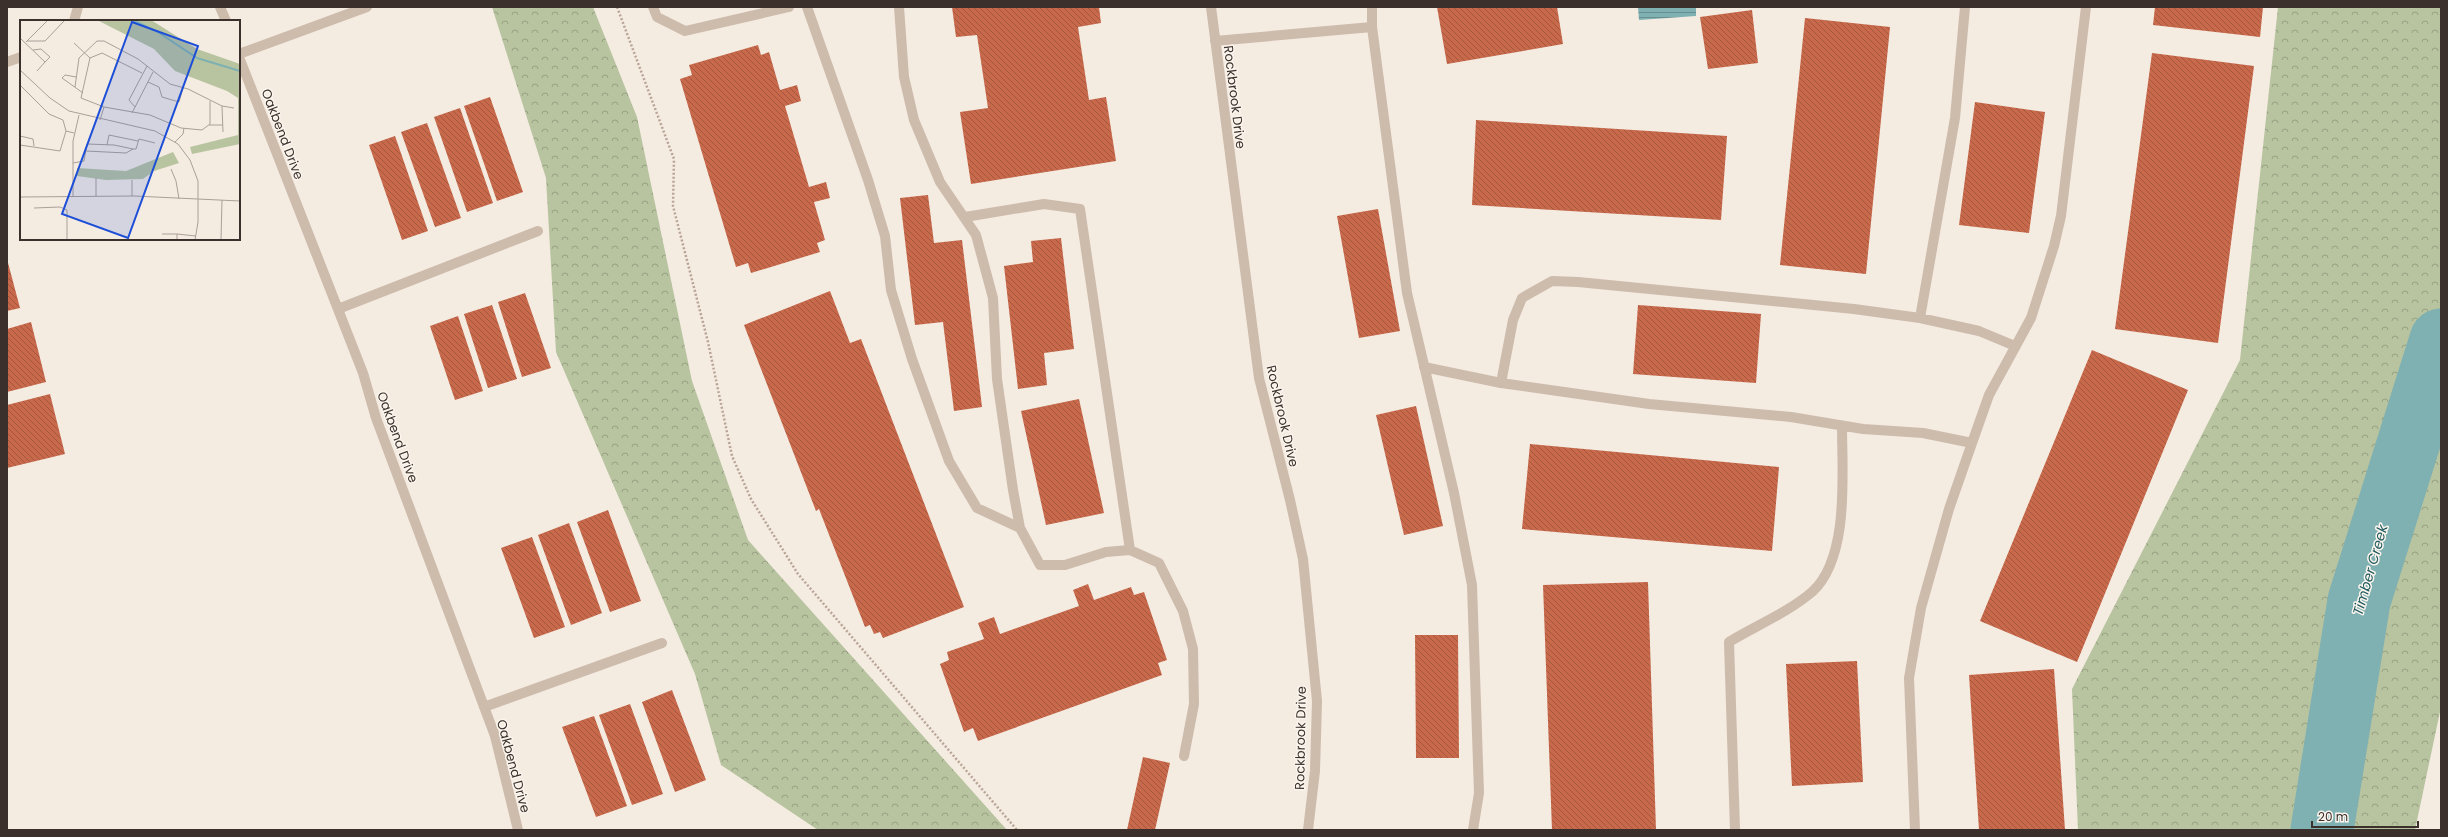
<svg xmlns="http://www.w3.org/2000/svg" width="2448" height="837" font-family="Poppins,sans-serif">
<defs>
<pattern id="forest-crowns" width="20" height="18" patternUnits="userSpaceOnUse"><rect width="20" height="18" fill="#b8c4a0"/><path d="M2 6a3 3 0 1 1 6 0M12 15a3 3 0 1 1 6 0" fill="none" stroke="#97a083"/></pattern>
<pattern id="water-rules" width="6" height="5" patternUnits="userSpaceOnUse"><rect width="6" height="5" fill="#7fb0b2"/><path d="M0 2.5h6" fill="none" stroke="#699091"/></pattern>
<pattern id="building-back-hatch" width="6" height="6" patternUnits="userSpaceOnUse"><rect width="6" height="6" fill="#c8694b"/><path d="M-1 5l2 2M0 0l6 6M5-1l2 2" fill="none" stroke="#a4573f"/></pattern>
</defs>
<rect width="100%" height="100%" fill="#f4ebe1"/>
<path fill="url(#forest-crowns)" d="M492 7H593L637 117 692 381 748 540 1007 830H818L721 765 695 674 556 352 546 178Z
M2278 7H2441V707L2415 830H2078L2072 689 2240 360Z"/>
<path fill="url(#water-rules)" d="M1638 7H1696V16L1639 20Z"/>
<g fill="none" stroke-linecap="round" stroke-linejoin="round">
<path stroke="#7fb0b2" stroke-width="63" d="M2322 830 2359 601 2441 340"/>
</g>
<path fill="url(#building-back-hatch)" d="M952 7H1099L1101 23 1078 27 1089 100 1106 97 1116 161 971 184 960 112 988 108 977 35 956 37Z
M1437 7H1557L1563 44 1447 64Z
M2155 7H2263L2260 37 2153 25Z
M1752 10 1758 63 1708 69 1700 17Z
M1805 18 1890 27 1866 274 1780 265Z
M758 45 761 55 769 52 780 90 797 85 801 101 785 106 809 187 826 182 830 198 814 202 825 240 817 243 820 252 751 273 748 263 736 267 680 79 692 75 689 65Z
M2152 53 2254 66 2218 343 2115 329Z
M490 97 523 192 497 201 464 106Z
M1975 102 2045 112 2029 233 1959 225Z
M460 108 493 203 467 212 434 117Z
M1476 120 1727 136 1721 220 1472 205Z
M427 123 461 218 435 227 401 132Z
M395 136 428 231 402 240 369 145Z
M928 195 934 243 962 240 982 407 954 411 943 322 915 325 900 198Z
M1378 209 1400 331 1359 338 1337 216Z
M1061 238 1074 349 1044 353 1047 385 1018 389 1004 266 1033 262 1031 241Z
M7 259 20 308 7 311Z
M830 291 850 343 861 339 964 607 883 638 880 632 874 634 870 625 865 627 819 509 816 511 744 325Z
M525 293 551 368 522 377 498 302Z
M492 305 517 379 488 388 464 314Z
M1638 305 1761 314 1756 383 1633 374Z
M458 316 483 391 455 400 430 326Z
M31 322 46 382 7 392V329Z
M2092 350 2188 390 2077 662 1980 621Z
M50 394 65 454 7 468V405Z
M1079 399 1104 513 1046 525 1021 411Z
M1416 406 1443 526 1404 535 1376 415Z
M1530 444 1779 467 1772 551 1522 529Z
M608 510 641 601 610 612 577 522Z
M569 523 602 613 571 625 538 535Z
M532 537 565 627 534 638 501 548Z
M1648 582 1656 830H1552L1543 585Z
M1088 584 1094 600 1131 587 1134 595 1144 592 1167 660 1158 663 1162 675 978 741 973 728 964 732 940 664 949 660 947 652 984 639 978 623 994 617 1000 634 1079 606 1073 590Z
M1415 635H1458L1459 758H1416Z
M1857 661 1863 782 1792 786 1786 664Z
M2054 669 2065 830H1979L1969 675Z
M672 690 706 780 675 792 642 702Z
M630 704 663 794 632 805 599 715Z
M594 716 627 806 596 817 562 727Z
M1143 757 1170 763 1155 830H1127Z"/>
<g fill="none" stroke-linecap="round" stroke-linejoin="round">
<path stroke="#b9a596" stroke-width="2.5" stroke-dasharray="2 2" stroke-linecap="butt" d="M617 7 674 159 673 206 708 342 732 456 751 499 798 574 1017 830"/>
<path stroke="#cdbbac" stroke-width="10" d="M220 7 226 21
M653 7 657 17 685 31 789 7
M807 7 868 180 885 236 891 290 912 359 949 461 977 508 1020 528
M899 7 904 77 914 120 940 182 976 235 993 298 997 379 1013 490 1020 528 1040 565H1065L1106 552 1130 550 1159 563 1183 611 1193 649 1194 704 1184 756
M1211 7 1259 378 1290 500 1303 559 1317 701 1315 771 1308 830
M1372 7V27
M74 21 78 7
M1215 41 1372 27 1407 293 1454 493 1472 585 1479 793 1473 830
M239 54 367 7
M239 57 363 373 376 418 495 736 518 830
M7 62 21 57
M965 217 1044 204 1080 209 1130 550
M338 309 538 231
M1920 318 1955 118 1965 7
M1424 367 1501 383 1649 404 1791 417 1863 429 1923 433 1972 443
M1501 383 1513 320 1522 298 1552 281 1578 282 1854 309 1920 318 1979 331 2015 346
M484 707 662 643
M1735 830 1729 642C1757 625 1787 613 1812 592 1850 558 1842 472 1842 426
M1915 830 1909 678 1921 608 1949 509 1972 443 1989 395 2031 318 2054 246 2061 216 2086 7"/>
</g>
<g text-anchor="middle" stroke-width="3" stroke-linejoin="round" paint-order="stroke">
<g font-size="13" fill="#3b302b" stroke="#fbf5ee">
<text transform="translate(1235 97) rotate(83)" y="5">Rockbrook Drive</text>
<text transform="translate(283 134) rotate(69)" y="5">Oakbend Drive</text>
<text transform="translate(1283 416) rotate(77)" y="5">Rockbrook Drive</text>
<text transform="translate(398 437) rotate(70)" y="5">Oakbend Drive</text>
<text transform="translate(1300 738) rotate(-89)" y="5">Rockbrook Drive</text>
<text transform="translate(514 766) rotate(75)" y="5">Oakbend Drive</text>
</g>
<g font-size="14" font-style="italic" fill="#1f5a5e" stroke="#fbf5ee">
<text transform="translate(2370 570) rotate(-74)" y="5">Timber Creek</text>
</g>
</g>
<g transform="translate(20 20)">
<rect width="220" height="220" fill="#f4ebe1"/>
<path d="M77 0H131L177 29 220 44V124L172 134 170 127 218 115V78L207 71 155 51 134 29ZM153 132 159 143 134 151 123 159 86 160 57 156V148L106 151Z" fill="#b8c4a0"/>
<path fill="none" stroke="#7fb0b2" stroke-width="2" d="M113 0 138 12 177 38 220 51"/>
<path fill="none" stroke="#aaa098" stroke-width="1" d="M0 18 25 42 17 51M7 21H25L44 1M6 22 28 0M54 23 70 38M13 30 21 29 30 37 25 42M0 50 30 78 49 91 135 111 158 124 170 140 178 161V202L175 220M56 57 45 55 42 58 63 73M128 62 139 67 142 77 159 82 163 68M0 65 29 94 43 100 46 111 54 113M55 67 59 38 77 21H84L118 39 150 64 168 69 202 86 203 112M202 86 214 88M84 87 61 78 70 38 82 33 122 53M115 87 109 80 127 46M112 93 133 52M80 100 84 87 130 95 161 108 182 110 190 104V81M189 105H203M0 116 13 119 14 126M155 122 163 114 164 108M0 125 40 131 46 111M87 125 89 115 118 121M66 131 106 133 113 129M53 143 64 141 67 124 94 125 113 129H116L119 119 135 123M151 149 156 161 159 179M76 158V176M112 176V160M0 177 114 176 220 181M53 177V121L59 95M14 188 40 187 47 190M142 214H157M47 220V190M157 220V214L176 216M201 220 202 180"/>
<path fill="#1d4ed8" fill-opacity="0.15" stroke="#1d4ed8" stroke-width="2" d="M112 2 178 26 108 218 42 194Z"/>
<rect width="220" height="220" fill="none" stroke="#3b302b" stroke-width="2"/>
</g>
<rect width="2448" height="837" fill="none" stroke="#3b302b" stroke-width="16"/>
<path d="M2312 821v6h106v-6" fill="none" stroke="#3b302b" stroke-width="2"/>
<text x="2318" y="821" font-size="12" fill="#3b302b" stroke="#fbf5ee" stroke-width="3" paint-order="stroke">20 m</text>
</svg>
